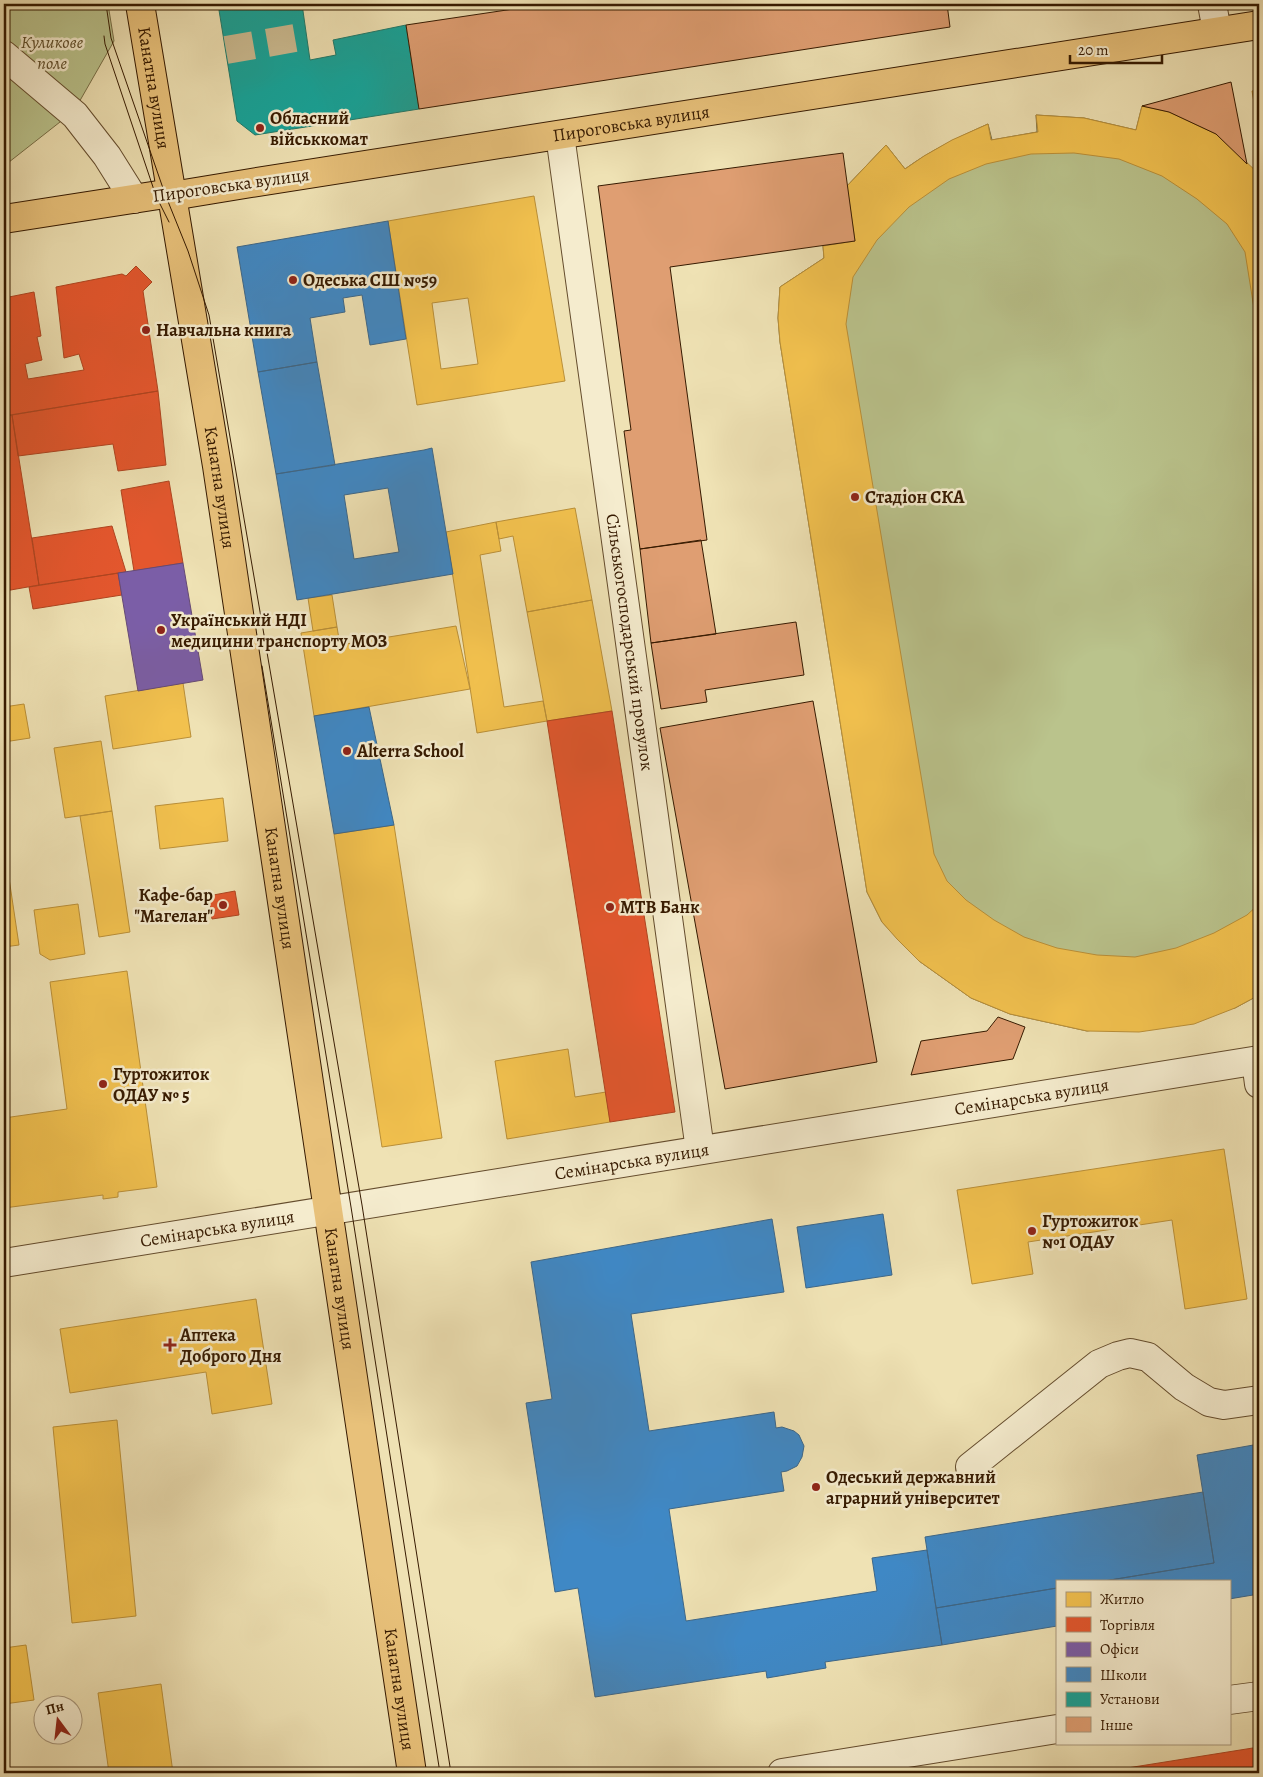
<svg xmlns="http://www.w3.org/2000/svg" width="1263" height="1777" font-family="Alegreya,serif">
<rect width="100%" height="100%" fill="#efe2b4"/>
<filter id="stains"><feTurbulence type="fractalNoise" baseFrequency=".004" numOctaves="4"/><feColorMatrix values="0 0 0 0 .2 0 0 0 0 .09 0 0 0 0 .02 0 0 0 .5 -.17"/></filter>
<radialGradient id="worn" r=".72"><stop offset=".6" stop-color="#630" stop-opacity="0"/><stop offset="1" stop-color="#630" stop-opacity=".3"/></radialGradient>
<path fill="#bac38c" stroke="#786e46" d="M4 4H108L114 41 74 111 4 166Z
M1142 106 1169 112 1257 172 1259 181V995L1235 1008 1087 1031 1010 1014 971 998 919 961 882 922 867 892 780 342 778 318 780 287 824 258 823 246 855 241 847 186 886 145 905 169C931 150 959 137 988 124L992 140 1037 132 1036 115 1084 118 1136 130Z"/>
<path fill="#f2c14e" stroke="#ba8f37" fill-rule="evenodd" d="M1259 90V133L1252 91Z
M1142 106 1169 112 1216 134 1257 172 1259 181V340L1245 252 1227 224 1197 199 1162 176 1119 159 1074 153 1031 154 986 164 949 179 909 207 877 240 853 277 846 324 934 854 947 881 966 900 994 920 1024 937 1057 948 1097 955 1135 957 1176 948 1214 933 1247 915 1259 904V995L1235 1008 1194 1024 1139 1032 1087 1031 1010 1014 971 998 919 961 897 939 882 922 867 892 780 342 778 318 780 287 824 258 823 246 855 241 847 186 886 145 905 169 924 156 952 140 988 124 991 140 1038 132 1036 115 1084 118 1136 130Z
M534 196 565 381 417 405 388 221ZM468 298 478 364 441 369 432 303Z
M575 508 592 600 527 612 513 536 499 539 496 522Z
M496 522 501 551 480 555 504 707 543 701 547 721 477 733 446 532Z
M332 595 337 627 313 631 308 598Z
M592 600 612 711 547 721 527 612Z
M456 626 470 689 314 716 301 633 337 627 340 645Z
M183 683 191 737 113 749 105 696Z
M24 704 30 738 4 742V707Z
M101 741 112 811 65 818 54 748Z
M223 798 228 841 160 849 155 806Z
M112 811 130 932 99 937 80 816Z
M394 825 442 1138 382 1147 334 834Z
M6 858 19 945 4 947V859Z
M78 904 85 954 50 960 40 954 34 910Z
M127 971 157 1187 118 1192V1197L103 1199V1195L4 1208V1118L67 1109 50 982Z
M568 1049 575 1097 606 1092 610 1122 507 1139 495 1061Z
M1224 1149 1247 1299 1185 1309 1172 1220 1028 1242 1033 1274 972 1284 957 1190Z
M256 1299 272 1404 212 1414 206 1372 70 1393 60 1329Z
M117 1420 136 1616 72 1623 53 1427Z
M26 1645 34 1700 4 1704V1648Z
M161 1684 173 1773H109L98 1693Z"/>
<path fill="#e4572e" stroke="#b04520" d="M136 266 152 282 143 291 158 391 4 416V298L34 292 41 336 37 337 42 360 25 364 28 379 84 370 79 354 64 358 56 287 122 274 126 276Z
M158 391 166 465 118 471 113 444 18 456 12 415Z
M12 415 39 585 5 591 4 416Z
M169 481 183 563 134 571 121 490Z
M112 526 126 572 39 585 32 538Z
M118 573 122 595 33 609 29 587Z
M612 711 675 1112 610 1122 547 721Z
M235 891 239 915 212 919 208 896Z
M1259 995V1021H1258L1254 998Z
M1259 1747V1773H1096Z"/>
<path fill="#7b5ea7" stroke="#664a75" d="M183 563 203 680 138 691 118 573Z"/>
<path fill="#3f88c5" stroke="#3c678a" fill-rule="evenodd" d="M388 221 406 339 370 345 362 295 343 298 345 312 310 318 317 362 258 372 237 247Z
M317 362 335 465 276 474 258 372Z
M432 448 453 574 297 600 276 474 424 450ZM388 488 399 552 354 559 344 495Z
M369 707 394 825 334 834 314 716Z
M883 1214 892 1275 806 1288 797 1227Z
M772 1219 784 1292 631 1314 649 1431 774 1412 776 1428 782 1427 794 1431 799 1435 804 1446 802 1457 797 1466 787 1471 781 1472 784 1491 669 1509 686 1621 877 1591 872 1558 927 1550 942 1645 825 1662 826 1668 767 1678 766 1671 595 1697 578 1588 555 1592 526 1403 552 1399 531 1262Z
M1259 1444V1594L1229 1599V1581H1104L1214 1563 1197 1455Z
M1203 1492 1214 1563 1104 1581H1057V1588L936 1608 925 1537Z
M1057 1588V1626L942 1645 936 1608Z"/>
<path fill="#17a398" stroke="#207a6a" d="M218 4H302L310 60 336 55 333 40 406 25 419 109 255 135 237 121Z"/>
<path fill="#df9e72" stroke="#361a00" d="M547 4H947L950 27 419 109 406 25Z
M983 4H1017L991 9Z
M1231 82 1247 164 1216 134 1169 112 1142 106Z
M843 153 855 241 670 267 707 540 640 549 624 431 631 430 598 186Z
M701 540 716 634 651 643 640 549Z
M796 622 804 675 705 690 707 702 661 709 651 643Z
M813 701 877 1062 725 1089 660 728Z
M998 1017 1025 1027 1013 1059 911 1075 921 1041 987 1031Z"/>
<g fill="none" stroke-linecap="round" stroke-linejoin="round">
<path stroke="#caba90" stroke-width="28" stroke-dasharray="28 14" stroke-linecap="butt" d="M226 50 307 36"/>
<g stroke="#644c2d" stroke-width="30">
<g id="minor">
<path d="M1212 4 1217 31"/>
<path d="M4 55 75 115 107 156 134 199"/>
<path id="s1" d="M560 135 700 1150"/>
<path d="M1256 1061 1259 1084"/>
<path id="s2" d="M4 1263 1259 1060"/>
<path d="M970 1467 1099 1364 1118 1356 1130 1353 1148 1357 1184 1387 1209 1402 1224 1405 1259 1400"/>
<path d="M1229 1700 1259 1696"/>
<path d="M782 1773 1057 1729"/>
</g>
</g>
<g stroke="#361a00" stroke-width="30">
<g id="major">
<path id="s3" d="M140 4 217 466 412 1773"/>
<path id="s4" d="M4 219 165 194 172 196 251 183 1259 25"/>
</g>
</g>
<use href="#minor" stroke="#f5ecce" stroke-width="28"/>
<use href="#major" stroke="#e8c17a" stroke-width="28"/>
<path stroke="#361a00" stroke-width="1" d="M106 4 111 38 165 194 188 251 209 315 362 1205 451 1773
M104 36 105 44 156 196 169 222
M262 666 351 1207 440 1773"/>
</g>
<g fill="#8f2418" stroke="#f5ecce" stroke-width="2">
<circle cx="260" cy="128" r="5"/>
<circle cx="293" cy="280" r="5"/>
<circle cx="146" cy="330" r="5"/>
<circle cx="855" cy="497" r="5"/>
<circle cx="161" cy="630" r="5"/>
<circle cx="347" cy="751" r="5"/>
<circle cx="223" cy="905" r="5"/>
<circle cx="610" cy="907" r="5"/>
<circle cx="103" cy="1084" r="5"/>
<circle cx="1032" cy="1231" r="5"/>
<path d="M167.5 1337.5h5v5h5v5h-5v5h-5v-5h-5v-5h5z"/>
<circle cx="816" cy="1487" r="5"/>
</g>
<g text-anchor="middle" stroke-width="5" stroke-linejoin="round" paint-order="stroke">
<g font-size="18" font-style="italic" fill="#5e4d2a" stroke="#f5ecce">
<text x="52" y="48">Куликове<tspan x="52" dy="21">поле</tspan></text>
</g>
<g font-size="18" fill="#361a00" stroke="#f5ecce">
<text dy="6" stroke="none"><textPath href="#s3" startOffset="85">Канатна вулиця</textPath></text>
<text dy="6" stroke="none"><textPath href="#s4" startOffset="635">Пироговська вулиця</textPath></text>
<text transform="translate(231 185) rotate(-8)" y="6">Пироговська вулиця</text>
<text dy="6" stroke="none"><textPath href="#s3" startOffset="490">Канатна вулиця</textPath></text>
<text dy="6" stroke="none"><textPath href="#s1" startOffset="512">Сільськогосподарський провулок</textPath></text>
<text dy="6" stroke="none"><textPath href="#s3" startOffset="895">Канатна вулиця</textPath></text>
<text dy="6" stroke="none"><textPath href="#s2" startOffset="1041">Семінарська вулиця</textPath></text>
<text dy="6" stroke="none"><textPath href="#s2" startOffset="636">Семінарська вулиця</textPath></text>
<text dy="6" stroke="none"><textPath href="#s2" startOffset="216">Семінарська вулиця</textPath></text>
<text dy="6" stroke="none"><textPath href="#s3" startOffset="1300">Канатна вулиця</textPath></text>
<text dy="6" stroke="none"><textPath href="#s3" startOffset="1705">Канатна вулиця</textPath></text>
</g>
<g font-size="18" font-weight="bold" fill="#361a00" stroke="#f5ecce" text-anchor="start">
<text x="270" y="124">Обласний<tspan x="270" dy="21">військкомат</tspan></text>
<text x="303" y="286">Одеська CШ №59</text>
<text x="156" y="336">Навчальна книга</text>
<text x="865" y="503">Стадіон СКА</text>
<text x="171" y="626">Український НДІ<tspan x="171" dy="21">медицини транспорту МОЗ</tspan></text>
<text x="357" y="757">Alterra School</text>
<text x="213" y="901" text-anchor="end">Кафе-бар<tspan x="213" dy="21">"Магелан"</tspan></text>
<text x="620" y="913">МТВ Банк</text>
<text x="113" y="1080">Гуртожиток<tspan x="113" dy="21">ОДАУ № 5</tspan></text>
<text x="1042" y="1227">Гуртожиток<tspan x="1042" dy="21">№1 ОДАУ</tspan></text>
<text x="180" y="1341">Аптека<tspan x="180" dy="21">Доброго Дня</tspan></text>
<text x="826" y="1483">Одеський державний<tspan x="826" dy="21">аграрний університет</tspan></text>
</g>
</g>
<rect width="1263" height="1777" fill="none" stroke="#efe2b4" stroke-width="20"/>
<rect x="5" y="5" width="1253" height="1767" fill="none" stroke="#361a00" stroke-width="2.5"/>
<rect x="10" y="10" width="1243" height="1757" fill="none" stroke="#361a00"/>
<rect x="1056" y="1580" width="175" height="165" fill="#f5ecce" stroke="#a9987c"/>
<rect x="1066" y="1592" width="25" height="15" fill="#f2c14e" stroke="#a9987c"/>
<text x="1100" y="1604" font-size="15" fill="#361a00">Житло</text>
<rect x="1066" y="1617" width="25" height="15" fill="#e4572e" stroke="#a9987c"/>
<text x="1100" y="1630" font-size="15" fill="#361a00">Торгівля</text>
<rect x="1066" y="1642" width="25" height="15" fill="#7b5ea7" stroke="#a9987c"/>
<text x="1100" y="1654" font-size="15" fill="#361a00">Офіси</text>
<rect x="1066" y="1667" width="25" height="15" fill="#3f88c5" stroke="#a9987c"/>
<text x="1100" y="1680" font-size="15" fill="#361a00">Школи</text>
<rect x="1066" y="1692" width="25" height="15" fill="#17a398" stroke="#a9987c"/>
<text x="1100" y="1704" font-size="15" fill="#361a00">Установи</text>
<rect x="1066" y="1717" width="25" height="15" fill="#df9e72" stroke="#a9987c"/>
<text x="1100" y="1730" font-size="15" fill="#361a00">Інше</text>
<g transform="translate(58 1720) rotate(345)"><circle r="24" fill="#f5ecce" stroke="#a9987c"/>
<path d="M0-4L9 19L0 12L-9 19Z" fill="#8f2418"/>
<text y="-8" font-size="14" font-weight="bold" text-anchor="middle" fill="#361a00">Пн</text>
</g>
<path d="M1070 55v8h92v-8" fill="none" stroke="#361a00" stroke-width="2.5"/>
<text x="1078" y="55" font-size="15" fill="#361a00" stroke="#f5ecce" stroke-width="4" paint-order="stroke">20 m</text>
<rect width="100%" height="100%" filter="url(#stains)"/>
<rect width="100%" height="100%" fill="url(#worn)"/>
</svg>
